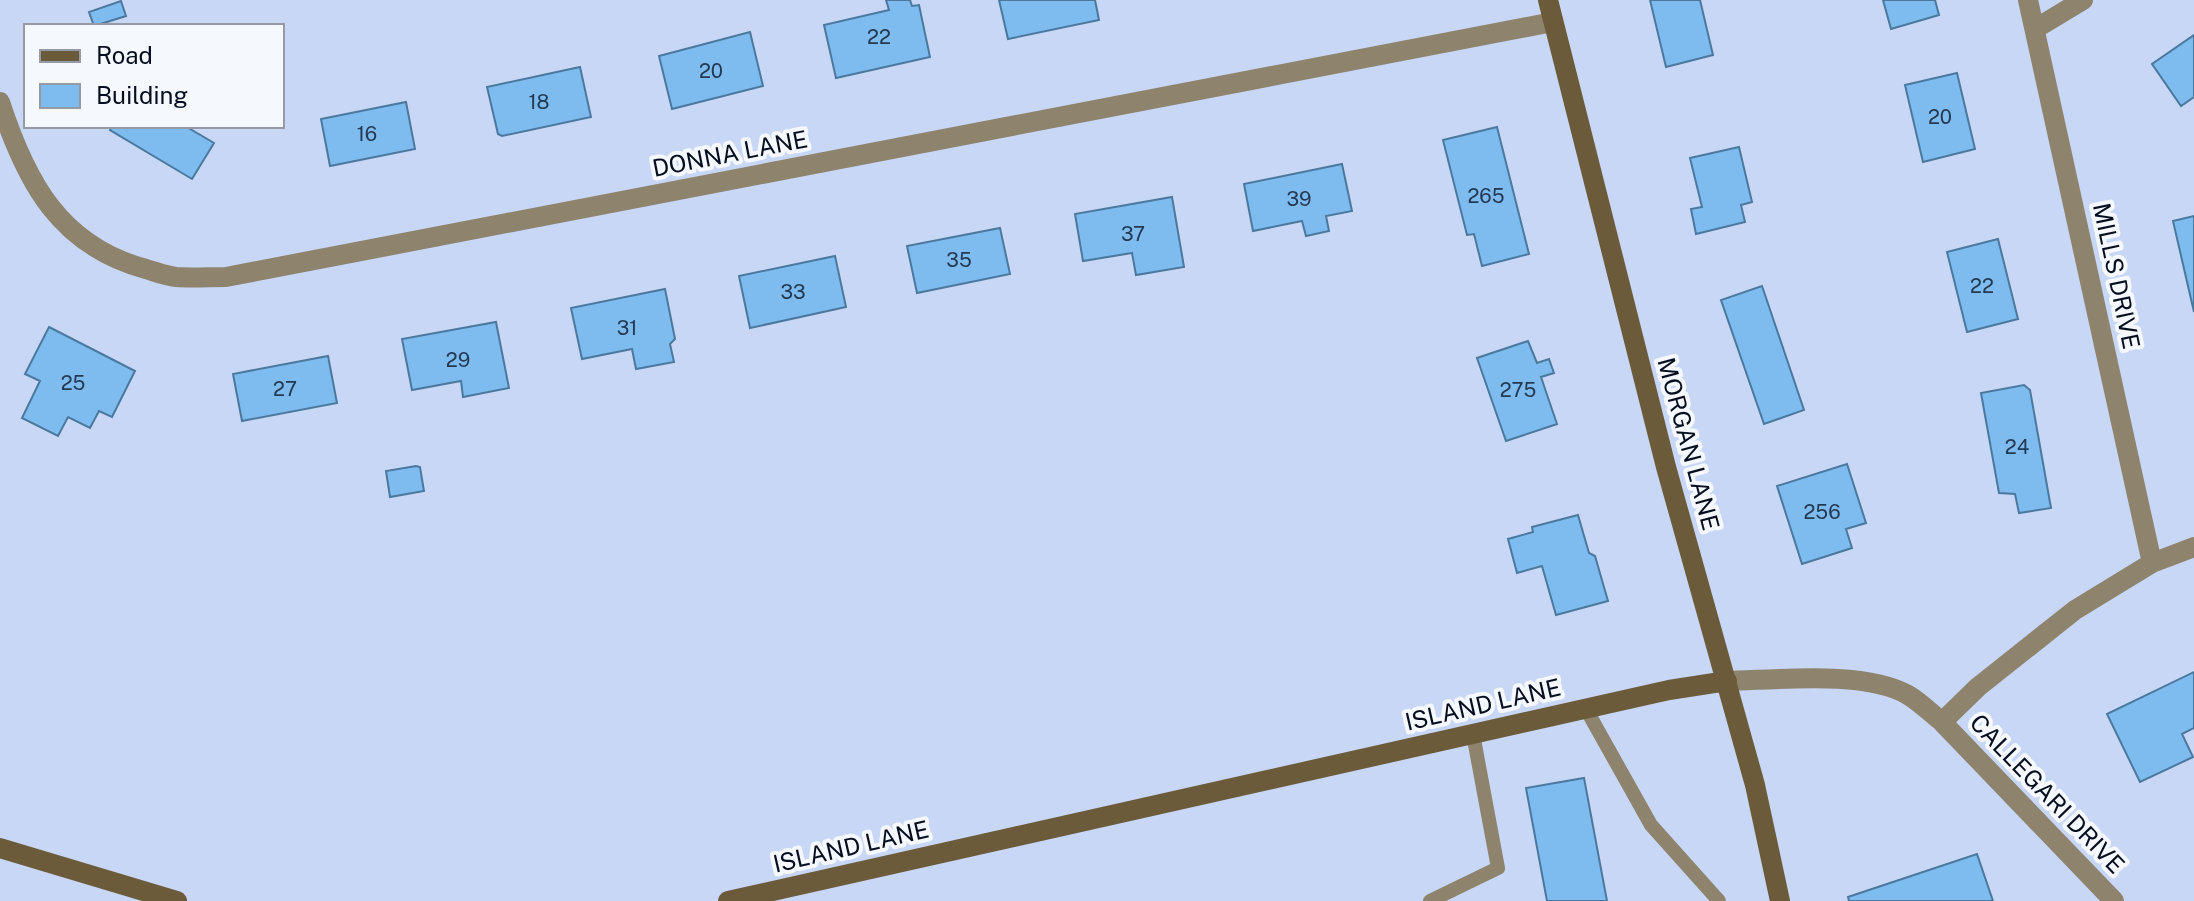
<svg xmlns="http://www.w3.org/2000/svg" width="2194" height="901" font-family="'Public Sans',sans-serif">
<rect width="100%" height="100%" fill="#c8d7f6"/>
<path fill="#7ebcf0" stroke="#4b799e" stroke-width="2" d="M886 0H910L912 6 919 5 930 57 836 78 824 25 889 10Z
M999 0H1095L1099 20 1008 39Z
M1650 0H1700L1713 55 1666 67Z
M1883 0H1935L1939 15 1891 29Z
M121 1 126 16 94 26 89 12Z
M750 32 763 86 672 109 659 56Z
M2194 35V97L2181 106 2152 64Z
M580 67 591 117 502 136 498 134 487 87Z
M1957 73 1975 149 1923 162 1905 85Z
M406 102 415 149 330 166 321 119Z
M112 126H185L214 143 192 179 110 130Z
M1497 127 1529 254 1482 266 1474 234 1467 235 1443 140Z
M1739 147 1752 202 1741 205 1745 222 1696 234 1691 209 1702 207 1690 158Z
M1342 164 1352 211 1326 216 1329 231 1306 236 1302 221 1253 231 1244 184Z
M1172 197 1184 267 1136 275 1132 253 1083 261 1075 214Z
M2194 216V312L2173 221Z
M1000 228 1010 274 917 293 907 246Z
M1998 239 2018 319 1967 332 1947 252Z
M835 256 846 307 750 328 739 276Z
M1762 286 1804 410 1764 424 1721 300Z
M665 289 675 339 670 344 674 362 636 369 632 349 582 359 571 308Z
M496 322 509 388 463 397 461 381 412 390 402 339Z
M49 327 135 371 112 417 99 411 90 428 68 417 58 436 22 418 40 381 25 374Z
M1528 341 1537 363 1549 359 1554 373 1541 377 1557 424 1506 441 1477 358Z
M328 356 337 403 242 421 233 374Z
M2024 385 2030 390 2051 508 2019 513 2015 494 1999 493 1981 393Z
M1847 464 1866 523 1846 529 1852 548 1802 564 1777 486Z
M416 466 420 467 424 491 390 497 386 471Z
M1578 515 1589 553 1595 556 1608 601 1556 615 1542 566 1517 573 1508 539 1533 532 1532 527Z
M2194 672V728L2182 734 2193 757 2140 782 2107 714Z
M1584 778 1607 901H1547L1526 788Z
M1977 854 1993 901H1849L1848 897Z"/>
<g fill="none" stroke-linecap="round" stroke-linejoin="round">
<path stroke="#8e836d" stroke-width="14" d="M1586 709 1651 825 1719 901
M1430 901 1498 868 1473 734"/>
<path stroke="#8e836d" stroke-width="20" d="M2028 0 2152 563
M2035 29 2083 0
M0 102C26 182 60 246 146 269 156 272 166 276 176 277 192 278 209 277 226 277L1553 22
M1727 681C1776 680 1865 670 1908 695 1920 702 1931 713 1942 722L1978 687 2075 610 2152 563 2194 547
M1942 722 2114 901"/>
<path stroke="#6b5b3a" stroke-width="20" d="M1548 0 1666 467 1755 785 1780 901
M0 848 177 901
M728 901 1669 690 1727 681"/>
</g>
<g text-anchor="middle" stroke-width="8" stroke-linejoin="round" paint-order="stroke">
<g font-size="20" fill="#243952">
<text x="879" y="44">22</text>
<text x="711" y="78">20</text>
<text x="539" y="109">18</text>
<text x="1940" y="124">20</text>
<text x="367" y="141">16</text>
<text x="1486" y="203">265</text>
<text x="1299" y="206">39</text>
<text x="1133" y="241">37</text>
<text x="959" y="267">35</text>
<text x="1982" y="293">22</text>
<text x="793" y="299">33</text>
<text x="627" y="335">31</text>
<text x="458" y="367">29</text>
<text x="73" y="390">25</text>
<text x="285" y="396">27</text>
<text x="1518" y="397">275</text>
<text x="2017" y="454">24</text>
<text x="1822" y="519">256</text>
</g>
<g font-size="24" fill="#060d1e" stroke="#f5f8fd">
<text transform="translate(730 154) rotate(-11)" y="8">DONNA LANE</text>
<text transform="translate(2116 276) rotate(78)" y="8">MILLS DRIVE</text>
<text transform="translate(1688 444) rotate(75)" y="8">MORGAN LANE</text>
<text transform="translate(1483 705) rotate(-13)" y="8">ISLAND LANE</text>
<text transform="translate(2047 794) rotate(46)" y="8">CALLEGARI DRIVE</text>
<text transform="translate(851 847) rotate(-13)" y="8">ISLAND LANE</text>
</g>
</g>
<rect x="24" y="24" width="260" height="104" fill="#f5f8fd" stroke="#959aa4" stroke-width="2"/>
<rect x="40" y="50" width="40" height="12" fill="#6b5b3a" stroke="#959aa4" stroke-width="2"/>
<text x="96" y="64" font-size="24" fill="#060d1e">Road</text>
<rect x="40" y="84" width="40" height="24" fill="#7ebcf0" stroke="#959aa4" stroke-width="2"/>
<text x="96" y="104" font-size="24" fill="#060d1e">Building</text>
</svg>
